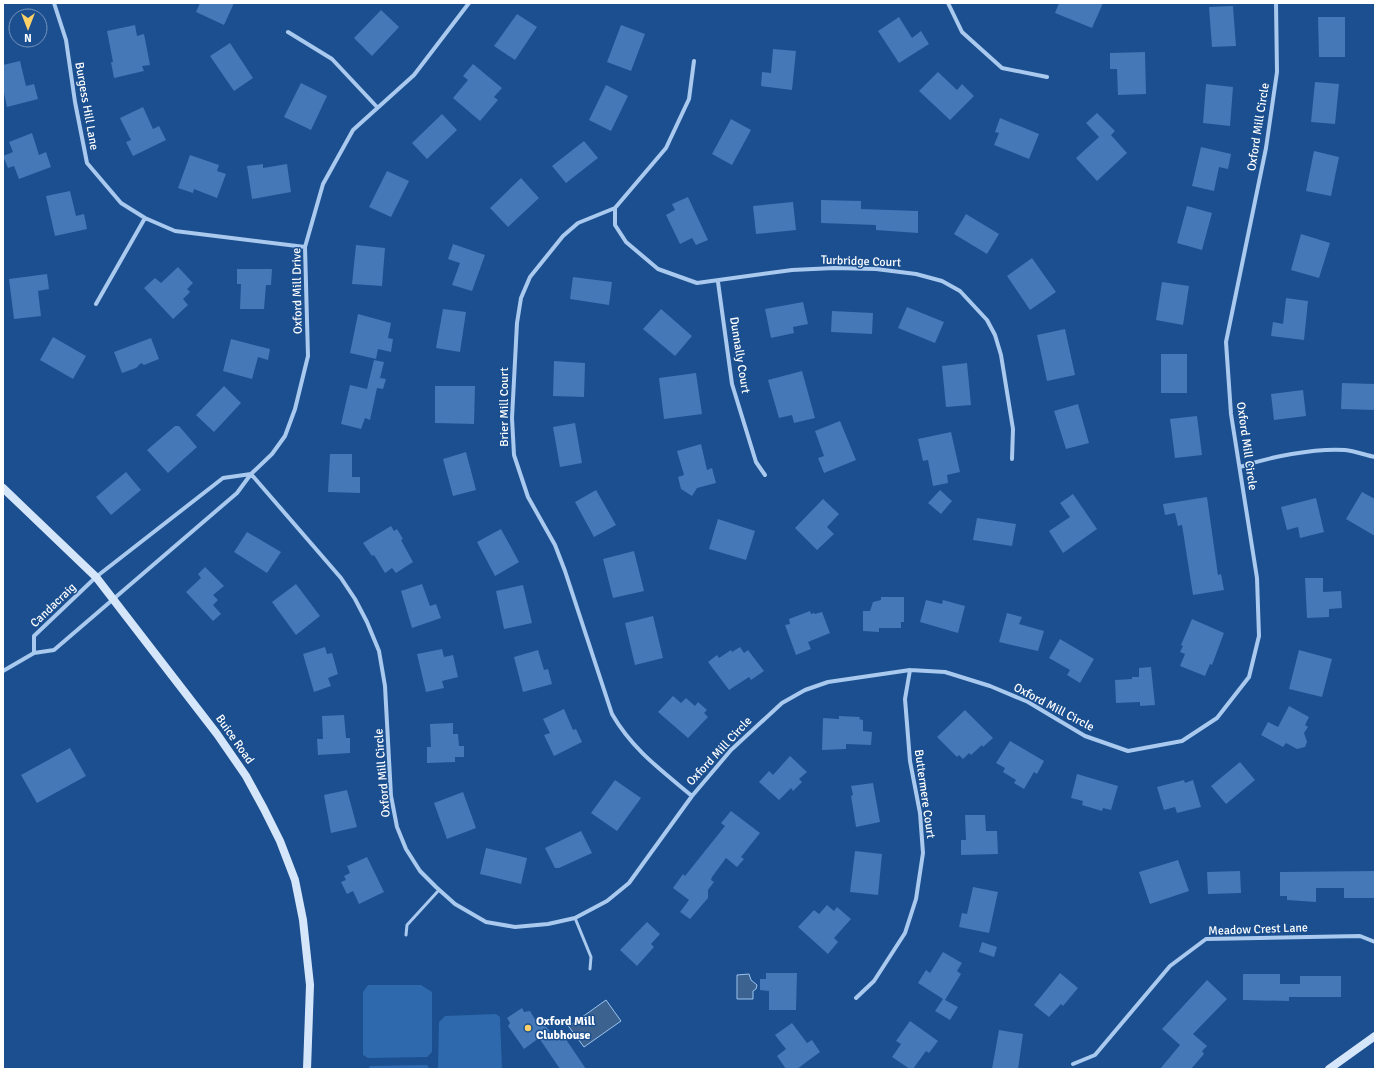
<svg xmlns="http://www.w3.org/2000/svg" width="1378" height="1072" font-family="Signika,sans-serif">
<rect width="100%" height="100%" fill="#1b4f8f"/>
<path fill="#2e69ad" d="M368 985H421L432 992V1052L427 1057 368 1058 363 1055V992Z
M496 1014 500 1017 502 1069H438L439 1022 445 1016Z
M427 1065 430 1069H368L370 1066Z"/>
<path fill="#3c6290" stroke="#9cc4f0" d="M749 974 751 980 757 985 756 989 753 991V999H737V975Z
M606 1000 621 1021 584 1047 566 1023 568 1021 571 1025Z"/>
<path fill="#4478b7" d="M200 3H234L224 25 196 12Z
M1059 3H1103L1092 28 1055 13Z
M1233 6 1236 46 1212 47 1209 7Z
M381 10 399 27 372 56 354 38Z
M517 14 537 27 515 60 494 46Z
M899 17 912 38 921 31 929 44 899 63 878 31Z
M1318 17H1345V57H1319Z
M135 25 137 36 144 34 150 65 142 66 144 71 114 78 111 62H113L107 31Z
M621 25 645 34 631 71 607 62Z
M230 43 253 78 234 91 210 56Z
M773 49 796 51 792 90 761 86 762 72 771 73Z
M1145 52 1146 94 1118 95 1117 69H1110V53Z
M20 61 26 86 34 84 38 99 7 107 3 88V65Z
M473 64 502 88 494 97 498 100 480 121 453 98 468 80 463 76Z
M938 72 957 90 962 84 974 96 950 120 919 91Z
M1315 82 1339 84 1335 124 1311 122Z
M301 83 327 96 311 130 284 117Z
M1206 84 1233 87 1230 126 1203 123Z
M606 85 628 96 611 131 589 120Z
M143 107 153 129 159 126 166 140 133 156 126 142 131 140 120 118Z
M1097 113 1115 131 1111 135 1127 153 1097 181 1076 158 1099 137 1086 123Z
M442 114 457 130 427 159 412 143Z
M1000 118 1039 134 1029 159 994 145 999 133 995 132Z
M731 119 751 130 732 165 712 154Z
M32 133 39 155 46 152 51 167 19 179 14 166 8 168 3 156 13 152 9 142Z
M584 141 598 158 566 183 552 166Z
M1201 147 1231 154 1228 169 1219 167 1214 191 1192 186Z
M1314 151 1339 157 1331 196 1306 191Z
M190 155 219 165 217 171 226 174 217 198 194 189 193 193 178 188Z
M263 164V168L287 164 291 192 252 199 247 166Z
M387 171 409 181 391 217 369 207Z
M521 178 539 198 508 227 490 208Z
M70 191 76 216 84 214 87 229 55 236 46 196Z
M688 197 708 240 696 245 692 238 680 244 666 215 675 210 672 204Z
M821 200 861 201V209L918 211V233L876 230V225L821 223Z
M793 202 796 230 756 234 753 206Z
M1187 206 1212 213 1202 250 1177 243Z
M966 214 999 234 987 254 954 234Z
M1301 234 1330 243 1319 278 1291 270Z
M453 244 485 255 472 291 452 285 460 263 448 259Z
M356 245 385 248 382 286 352 284Z
M1032 258 1056 292 1030 310 1007 276Z
M178 267 193 283 187 289 190 292 183 299 188 305 173 319 144 288 155 278 161 283Z
M237 269H272L271 285H266L264 309H240L241 284H237Z
M47 274 49 289 38 291 41 316 14 319 9 279Z
M573 277 612 282 609 305 570 299Z
M1162 282 1189 286 1183 325 1156 320Z
M1286 298 1308 301 1304 340 1271 336 1273 322 1283 324Z
M803 302 808 324 793 327 794 333 771 338 765 309Z
M907 307 944 322 935 343 898 328Z
M443 309 466 312 460 352 436 348Z
M661 309 692 336 675 356 643 329Z
M832 311 873 313 872 334 831 332Z
M358 314 391 323 388 338 393 339 391 352 378 349 376 359 350 353Z
M1065 329 1075 375 1047 381 1037 335Z
M53 337 86 356 73 379 40 360Z
M151 338 159 359 144 365 141 363 136 368 122 373 114 352Z
M231 339 270 349 268 360 258 357 252 379 223 371Z
M1161 354H1187V393H1161Z
M374 360 384 362 380 378 386 379 383 389 377 388 370 420 365 418 361 429 341 424 350 385 367 389Z
M554 361 585 363 584 397 553 396Z
M967 363 971 405 946 407 942 366Z
M802 371 815 418 794 423 792 415 779 418 768 380Z
M696 373 702 414 664 419 659 378Z
M1342 383 1375 384V410L1341 409Z
M224 386 241 403 214 432 196 415Z
M435 386H475L474 424 435 423Z
M1303 390 1306 416 1274 420 1271 394Z
M1078 404 1089 443 1066 449 1054 411Z
M1197 416 1202 455 1175 458 1170 419Z
M840 421 856 460 824 473 818 458 824 456 815 431Z
M575 423 582 463 560 467 553 427Z
M175 426H179L197 447 168 473 147 450Z
M951 432 960 472 947 475 948 483 933 486 928 460 923 461 918 439Z
M701 444 707 470 712 468 716 483 697 488 692 496 681 489 678 477 684 475 677 451Z
M466 452 476 490 453 496 443 459Z
M330 454H352V477H360V493L328 492Z
M126 472 141 490 111 515 96 497Z
M596 490 616 525 594 537 575 502Z
M940 490 952 501 941 514 928 503Z
M1362 492 1375 499V536L1346 519Z
M1073 494 1097 529 1063 553 1049 531 1070 517 1060 503Z
M1207 497 1218 575 1221 574 1224 590 1193 595 1182 525 1178 526 1175 513 1165 515 1163 504Z
M1316 498 1324 532 1300 538 1298 527 1287 530 1281 507Z
M823 499 839 514 827 527 834 534 817 550 795 528Z
M977 518 1016 524 1012 546 973 540Z
M718 519 755 531 746 560 709 549Z
M391 526 394 531 397 529 403 539 401 540 413 562 396 573 392 568 385 573 374 555 372 556 363 543Z
M501 529 519 562 495 576 477 542Z
M247 532 281 552 267 573 234 552Z
M634 551 644 591 613 598 603 559Z
M205 567 224 586 213 595 218 600 213 605 221 614 213 621 186 592 201 578 198 574Z
M1305 578H1323V592L1341 591 1342 608 1329 609V617L1307 618Z
M296 584 320 616 296 635 272 602Z
M422 584 430 606 436 604 441 618 412 628 401 591Z
M523 585 532 623 504 629 496 591Z
M881 597H904V622H901V628H879V632L863 631V611H870L873 602 881 600Z
M926 600 942 604 943 600 965 606 958 633 920 622Z
M810 611 811 614 814 613 815 614 822 612 830 633 808 642 811 649 796 655 785 625 790 624 789 619Z
M1007 613 1022 617 1019 624 1044 631 1038 651 999 642Z
M653 616 663 658 635 665 625 623Z
M1192 619 1224 633 1212 665 1210 664 1205 676 1180 666 1185 654 1180 652 1183 646 1181 645Z
M1060 639 1094 659 1080 683 1067 675 1070 670 1049 658Z
M325 647 327 654 332 653 338 674 328 678 331 686 314 692 303 654Z
M740 647 744 653 748 650 764 671 751 680 749 677 729 690 708 662 717 655 719 658 731 650 732 652Z
M442 649 444 657 453 655 458 677 442 681 444 688 426 692 417 654Z
M538 650 544 670 548 669 552 684 523 692 514 657Z
M1299 650 1332 659 1322 697 1289 689Z
M1151 667 1155 705 1140 706V702L1116 703 1115 680 1132 679V677H1139V668Z
M673 696 681 703 686 698 695 706 698 702 707 710 704 713 708 717 688 738 658 712Z
M1289 706 1309 717 1305 725 1308 727 1304 733 1307 742 1305 747 1297 749 1286 743 1283 747 1261 735 1268 722 1278 727Z
M564 709 573 730 576 729 582 742 554 756 544 735 550 733 543 719Z
M965 710 993 738 983 747 982 745 971 755 969 753 963 759 959 755 957 757 937 737Z
M344 715 346 738H350V753L318 755 317 739H323L322 716Z
M839 716 860 717 859 719 863 720V731L872 732 871 745 846 744V749L822 750 823 718 839 719Z
M453 723V734H458L459 746H464V757H455V762L427 763V747H431L430 724Z
M1010 741 1044 761 1037 774 1034 772 1024 789 1014 783 1016 780 1003 772 1005 768 996 763Z
M70 748 86 776 37 803 21 775Z
M790 756 807 772 799 779 802 782 793 791 791 788 779 800 759 782 769 771 773 775Z
M1240 762 1255 780 1226 804 1211 786Z
M1077 774 1118 786 1111 810 1103 808 1102 811 1082 805 1083 801 1071 798Z
M615 780 641 798 617 831 591 813Z
M1184 780 1185 783 1193 780 1201 807 1177 813 1175 807 1164 810 1157 787Z
M873 783 880 822 856 827 851 796 853 795 851 786Z
M347 790 357 827 331 833 324 795Z
M463 792 476 828 447 839 434 803Z
M731 811 760 833 741 857 744 859 737 867 726 858 712 877 711 880 714 882 708 890V898L690 919 680 912 689 900 673 888 683 874 685 876 725 826 721 823Z
M965 815H985L986 831H997L998 854 961 855V840H966Z
M581 831 592 853 559 868H555L545 848Z
M486 848 527 858 521 884 480 874Z
M855 851 882 854 878 895 850 892Z
M367 857 384 892 359 904 353 891 347 894 341 882 346 880 344 876 350 873 347 866Z
M1178 860 1189 891 1150 904 1139 872Z
M1240 871 1241 893 1208 894 1207 872Z
M1375 871V898H1344V888H1316V902L1287 900V896H1280V872Z
M973 887 998 892 989 933 959 927 962 913 967 914Z
M827 905 834 911 837 907 851 919 834 938 838 942 828 954 798 927 814 910 819 914Z
M647 922 660 934 651 944 654 947 637 966 620 950Z
M982 942 997 947 994 957 979 952Z
M943 952 962 963 957 971 961 974 945 1000 958 1007 950 1020 935 1011 943 999 918 983 926 970 930 973Z
M766 973H797L796 1010H769V991L760 990V979H766Z
M1060 973 1078 988 1063 1006 1061 1004 1049 1017 1034 1005Z
M1243 974H1280V984H1300V976H1341V997H1289V1001L1243 1000Z
M1207 980 1227 999 1193 1034 1207 1046 1202 1051 1204 1054 1191 1069H1160L1180 1045 1162 1029Z
M522 1008 524 1012 530 1011 536 1021 541 1020 554 1037 561 1032 586 1069H560L539 1038 524 1049 508 1026 510 1023 507 1018Z
M910 1021 938 1041 929 1053 926 1051 913 1069H910L892 1057 901 1044 896 1041Z
M792 1023 807 1043 812 1040 820 1052 797 1069H786L777 1056 786 1049 775 1035Z
M999 1030 1023 1034 1018 1069H992Z"/>
<g fill="none" stroke-linecap="round" stroke-linejoin="round">
<path stroke="#a9c9ee" stroke-width="3" d="M575 918 591 957 590 969
M406 935 407 925 439 890"/>
<path stroke="#a9c9ee" stroke-width="4" d="M54 3 66 40 75 102 87 163 121 203 145 218 175 231 305 247
M948 3 962 32 1002 68 1047 77
M288 32 332 59 377 107
M615 208V225L626 242 658 269 697 283 792 270 834 268 876 269 916 274 942 281 960 291 987 320 995 335 1001 355 1013 429 1012 459
M718 282 732 384 756 462 765 475
M96 304 145 218
M1240 467C1269 457 1314 448 1345 450 1355 451 1365 455 1375 457
M251 474 341 578 355 599 367 622 379 651 385 686 391 796 397 827 406 849 420 871 436 887 455 904 486 922 515 927 548 924 575 918 607 901 629 883 692 796 731 750 782 703 805 690 828 682 910 670 945 672 990 686 1028 702 1085 736 1128 751 1182 741 1217 718 1249 677 1259 636 1257 578 1231 414 1226 342 1266 148 1277 72 1276 3
M34 653V636L96 577 223 478 251 474
M3 671 34 653 54 650 237 493 251 474 272 454 285 436 295 409 308 356 305 247 323 184 353 130 414 75 469 3
M692 796C661 770 632 749 612 714L565 571 555 545 528 497 514 455 512 418 517 323 521 298 530 277 563 236 578 223 615 208 666 148 689 99 694 61
M856 998 874 981 905 933 916 899 923 853 920 813 910 761 905 699 910 670
M1073 1064 1095 1055 1170 966 1206 939 1360 936 1375 942"/>
<path stroke="#d6e6fa" stroke-width="8" d="M3 488 96 577 217 734 246 776 264 809 280 841 295 880 303 920 310 985 307 1069
M1329 1069 1375 1036"/>
</g>
<circle fill="#ffd166" stroke="#1b4f8f" stroke-width="1.5" cx="528" cy="1028" r="4"/>
<g text-anchor="middle" stroke-width="3" stroke-linejoin="round" paint-order="stroke">
<g font-size="12" fill="#fff" stroke="#1b4f8f">
<text transform="translate(87 106) rotate(80)" y="4">Burgess Hill Lane</text>
<text transform="translate(1258 127) rotate(-81)" y="4">Oxford Mill Circle</text>
<text transform="translate(861 261) rotate(2)" y="4">Turbridge Court</text>
<text transform="translate(297 291) rotate(-91)" y="4">Oxford Mill Drive</text>
<text transform="translate(740 355) rotate(81)" y="4">Dunnally Court</text>
<text transform="translate(504 407) rotate(-90)" y="4">Brier Mill Court</text>
<text transform="translate(1247 446) rotate(82)" y="4">Oxford Mill Circle</text>
<text transform="translate(53 605) rotate(-44)" y="4">Candacraig</text>
<text transform="translate(1054 707) rotate(28)" y="4">Oxford Mill Circle</text>
<text transform="translate(235 739) rotate(55)" y="4">Buice Road</text>
<text transform="translate(719 751) rotate(-47)" y="4">Oxford Mill Circle</text>
<text transform="translate(382 773) rotate(-95)" y="4">Oxford Mill Circle</text>
<text transform="translate(925 794) rotate(82)" y="4">Buttermere Court</text>
<text transform="translate(1258 929) rotate(-2)" y="4">Meadow Crest Lane</text>
</g>
<g font-size="12" font-weight="bold" fill="#fff" stroke="#1b4f8f" text-anchor="start">
<text x="536" y="1025">Oxford Mill<tspan x="536" dy="14">Clubhouse</tspan></text>
</g>
</g>
<rect width="1378" height="1072" fill="none" stroke="#ffffff" stroke-width="8"/>
<g transform="translate(28 28) rotate(180)"><circle r="19" fill="#1b4f8f" stroke="#7695bc"/>
<path d="M0-3L7 15L0 10L-7 15Z" fill="#ffd166"/>
<text y="-6" font-size="11" font-weight="bold" text-anchor="middle" fill="#ffffff">N</text>
</g>
</svg>
